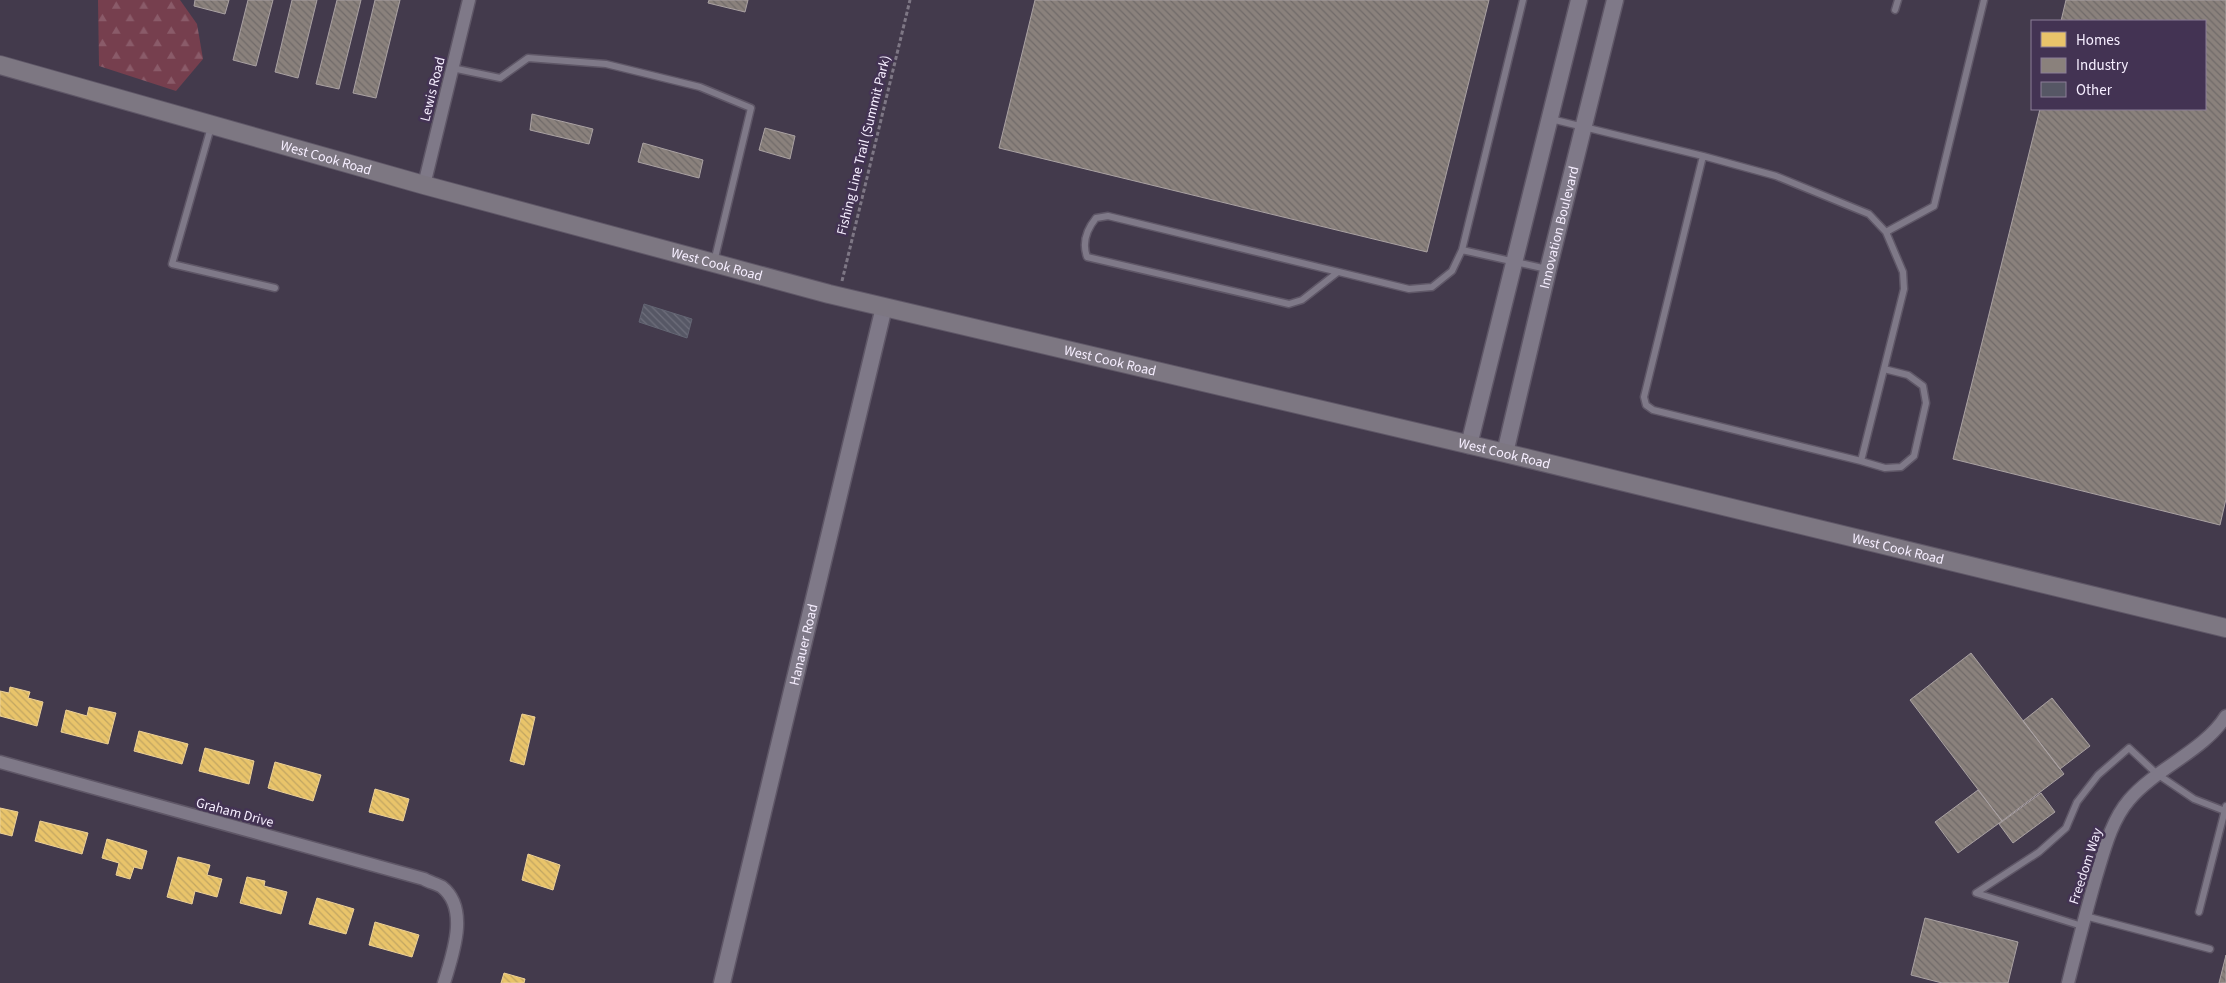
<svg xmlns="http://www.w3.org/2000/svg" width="2226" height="983" font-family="'Source Sans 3',sans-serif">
<defs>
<pattern id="forest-firs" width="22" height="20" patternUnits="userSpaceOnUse" patternTransform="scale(1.25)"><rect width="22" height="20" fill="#763f4e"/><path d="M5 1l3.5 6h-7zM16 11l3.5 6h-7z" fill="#8a5b69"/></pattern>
<pattern id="homes-back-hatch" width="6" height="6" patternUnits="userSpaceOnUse" patternTransform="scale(1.25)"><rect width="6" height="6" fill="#e9c46a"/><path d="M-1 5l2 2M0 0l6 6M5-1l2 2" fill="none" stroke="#c1a562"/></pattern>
<pattern id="industry-back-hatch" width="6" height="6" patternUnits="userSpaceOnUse" patternTransform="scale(1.25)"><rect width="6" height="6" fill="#8a817c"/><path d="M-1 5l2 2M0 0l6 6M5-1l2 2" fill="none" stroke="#706a69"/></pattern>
<pattern id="building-back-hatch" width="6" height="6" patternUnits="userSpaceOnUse" patternTransform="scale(1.25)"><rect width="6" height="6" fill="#565765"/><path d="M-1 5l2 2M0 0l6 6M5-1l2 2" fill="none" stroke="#6f6f7c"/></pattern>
</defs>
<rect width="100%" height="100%" fill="#433a4c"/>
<path fill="url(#forest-firs)" d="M98 0H180L197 24 203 59 176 91 99 66Z"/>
<path fill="url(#homes-back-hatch)" stroke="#edd197" d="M10 687 30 692 28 698 43 702 37 726 0 716V691L9 693Z
M89 707 116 713 108 744 61 732 66 710 87 716Z
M522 714 535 717 524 765 510 761Z
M139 731 188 744 182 764 134 751Z
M205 748 254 761 249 784 199 771Z
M275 762 321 775 313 801 268 788Z
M375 789 409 799 403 821 369 812Z
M0 808 18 812 12 836 0 833Z
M40 821 88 833 82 854 35 841Z
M107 839 147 851 142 869 134 867 130 879 116 875 119 863 102 858Z
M528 854 560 865 553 890 522 880Z
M178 857 210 865 207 875 222 879 217 897 195 891 192 904 167 897Z
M247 877 265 881 264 886 287 892 281 914 240 903Z
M317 898 354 909 346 934 309 924Z
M375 922 419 935 412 957 369 945Z
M504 973 525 979 524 983H501Z"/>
<path fill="url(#industry-back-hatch)" stroke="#aaa2a3" d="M195 0H229L225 14 194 6Z
M248 0H273L256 66 233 60Z
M292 0H317L298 78 275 72Z
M337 0H361L339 89 316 84Z
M375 0H400L376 98 353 93Z
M709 0H748L745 12 708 3Z
M1035 0H1489L1427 252 999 148Z
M2066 0H2226V499L2220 525 1953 459 2040 109H2205V21H2061Z
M532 114 593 129 589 144 530 130Z
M765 128 795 136 790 159 759 150Z
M643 143 703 160 699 178 638 162Z
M1971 653 2064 774 2002 821 1910 700Z
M2052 698 2090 746 2060 769 2023 721Z
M1978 790 2002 821 1958 853 1935 822Z
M2041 793 2055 812 2013 843 1999 824Z
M1925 918 2018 942 2008 983H1942L1911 975Z
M2226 955V983H2219Z"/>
<path fill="url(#building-back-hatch)" stroke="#636573" d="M644 304 692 319 687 338 639 322Z"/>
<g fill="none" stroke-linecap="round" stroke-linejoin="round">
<g stroke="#5f5767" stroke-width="9">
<path id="service" d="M1895 10 1898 0
M452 68 500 78 528 58 606 64 700 87 751 108 714 262
M1551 119 1703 156 1644 397 1646 405 1653 410 1861 461 1904 289 1903 272 1886 232 1869 214 1776 176 1703 156
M211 127 172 264 275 288
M1886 232 1934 206 1984 0
M1462 250 1547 269
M1338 272 1302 300 1289 304 1087 257C1082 243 1087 229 1096 218L1108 216 1409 289 1432 287 1452 271 1462 250 1523 0
M1861 461 1885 468 1901 467 1914 456 1926 403 1923 386 1908 375 1884 369
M2199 912 2226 806
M2085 916 2210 949
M2082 926 1976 893 2039 852 2066 828 2077 802 2098 775 2129 748 2157 774 2194 799 2225 811"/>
</g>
<g stroke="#5f5767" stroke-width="15">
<path id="minor" d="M424 185 469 0
M0 762 424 879C429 882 437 884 442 887 470 909 452 956 444 983
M2068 983C2077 947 2086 912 2096 877 2104 851 2111 821 2129 800 2156 768 2204 751 2226 716"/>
</g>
<g stroke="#5f5767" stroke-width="19">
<g id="tertiary">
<path d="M1469 445 1579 0"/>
<path id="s1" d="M1505 453 1548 270 1615 0"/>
<path id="s2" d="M722 983 884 307"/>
</g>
</g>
<g stroke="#5f5767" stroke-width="20">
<g id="secondary">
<path id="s3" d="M0 65 424 185 829 294 1505 453 2226 628"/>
</g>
</g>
<path stroke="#7e7785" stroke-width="3" stroke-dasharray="4 2.5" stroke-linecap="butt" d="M842 281 910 0"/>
<use href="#service" stroke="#7f7988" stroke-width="6"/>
<use href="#minor" stroke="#7f7988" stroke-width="12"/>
<use href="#tertiary" stroke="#7f7988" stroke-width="16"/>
<use href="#secondary" stroke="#7d7782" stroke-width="18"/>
</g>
<g text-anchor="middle" stroke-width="5" stroke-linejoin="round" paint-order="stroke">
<g font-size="14" fill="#f6eeff" stroke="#433353">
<text transform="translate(432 89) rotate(-76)" y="5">Lewis Road</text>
<text transform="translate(863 145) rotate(-76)" y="5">Fishing Line Trail (Summit Park)</text>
<text dy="5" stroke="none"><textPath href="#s3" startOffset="339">West Cook Road</textPath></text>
<text dy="5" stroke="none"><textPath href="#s1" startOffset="232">Innovation Boulevard</textPath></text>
<text dy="5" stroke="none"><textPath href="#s3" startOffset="744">West Cook Road</textPath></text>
<text dy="5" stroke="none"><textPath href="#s3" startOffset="1149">West Cook Road</textPath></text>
<text dy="5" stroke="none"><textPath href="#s3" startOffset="1554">West Cook Road</textPath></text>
<text dy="5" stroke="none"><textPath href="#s3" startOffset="1959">West Cook Road</textPath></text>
<text dy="5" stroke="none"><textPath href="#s2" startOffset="348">Hanauer Road</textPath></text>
<text transform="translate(235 812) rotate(15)" y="5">Graham Drive</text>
<text transform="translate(2085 866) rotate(-72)" y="5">Freedom Way</text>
</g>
</g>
<rect x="2031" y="20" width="175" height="90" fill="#433353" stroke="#8b7e98"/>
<rect x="2041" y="32" width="25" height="15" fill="#e9c46a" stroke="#8b7e98"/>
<text x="2076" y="45" font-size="15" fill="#f6eeff">Homes</text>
<rect x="2041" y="58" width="25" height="15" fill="#8a817c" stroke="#8b7e98"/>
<text x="2076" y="70" font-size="15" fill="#f6eeff">Industry</text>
<rect x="2041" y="82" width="25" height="15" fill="#565765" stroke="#8b7e98"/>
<text x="2076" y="95" font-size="15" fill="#f6eeff">Other</text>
</svg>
